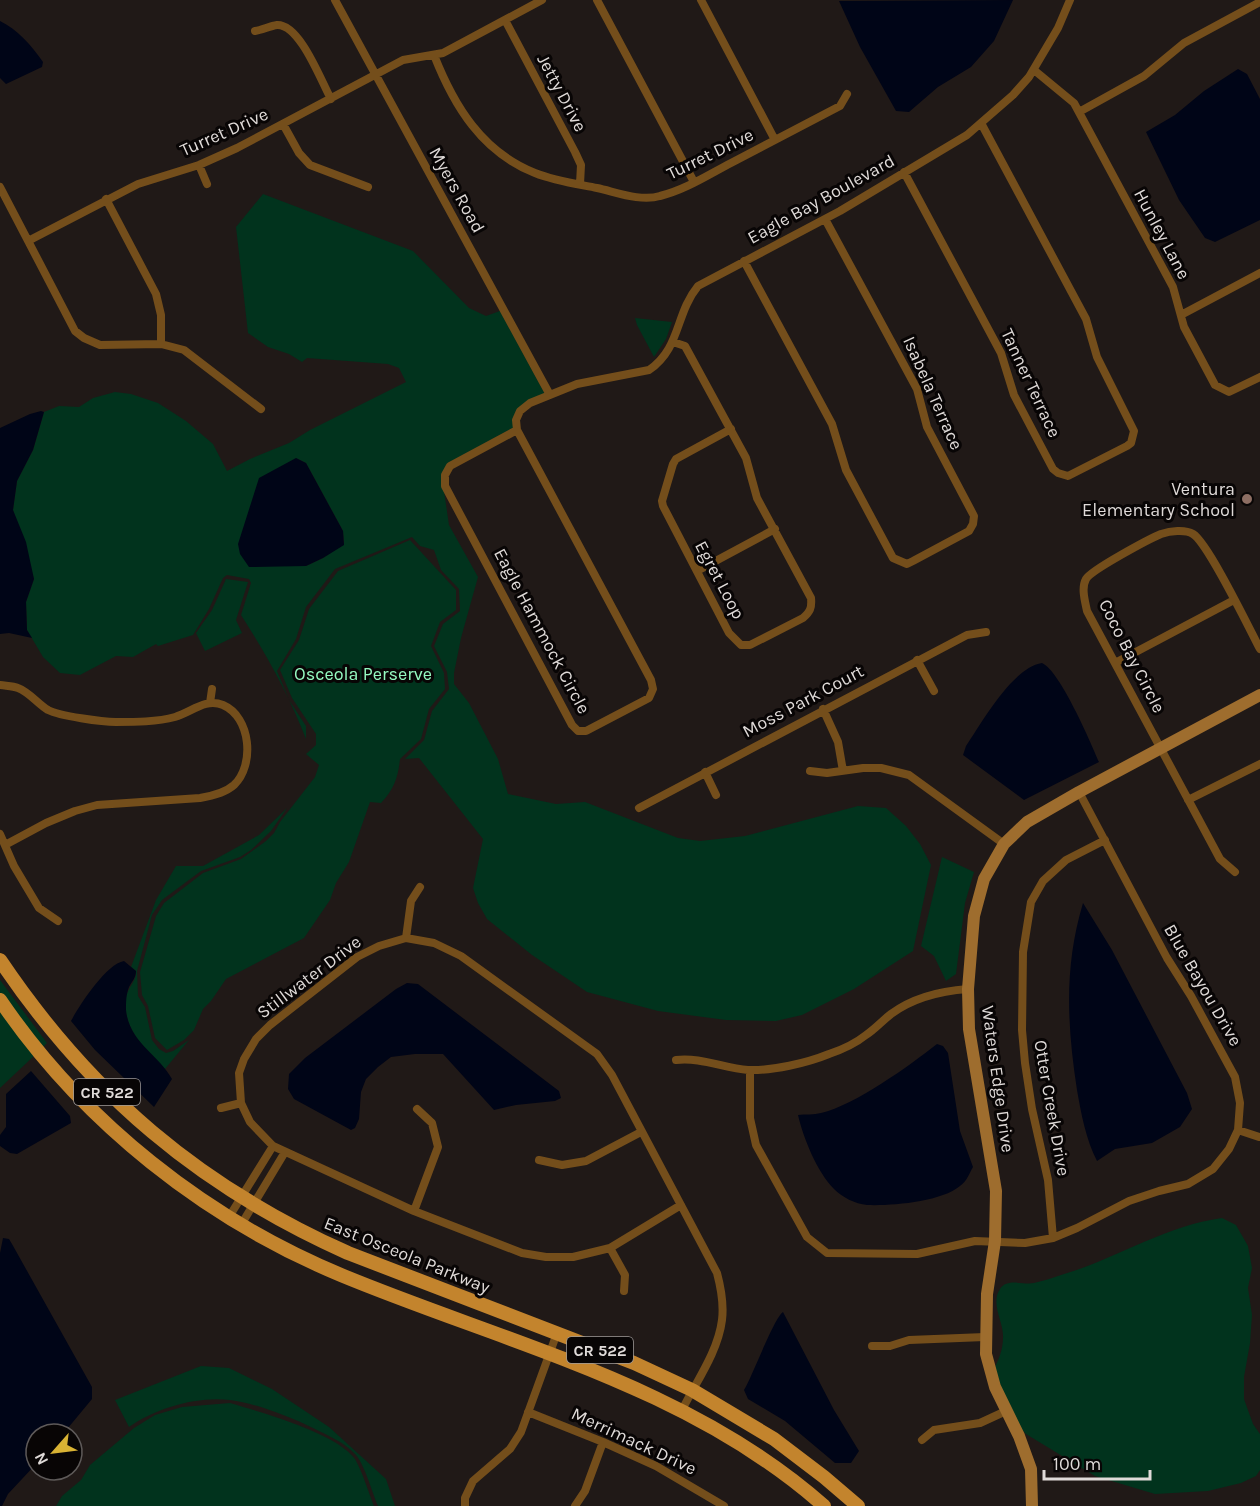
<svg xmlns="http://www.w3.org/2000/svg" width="1260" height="1506" font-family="Karla,sans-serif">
<rect width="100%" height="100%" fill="#201917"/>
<path fill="#01331d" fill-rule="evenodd" d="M263 194 413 251 469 308 486 316 500 311 545 394 529 400 513 428 448 463 444 491 449 525 478 577 461 638 454 673V684L469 703 498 759 508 794 556 804 585 802 678 838 700 841 745 836 858 806 886 808 906 826 920 844 931 865 913 951 854 989 802 1015 776 1021 726 1020 658 1011 587 992 532 955 487 919 478 903 473 888 483 839 419 758 405 759 424 740 432 711 449 689 447 672 434 646 443 624 460 611 459 589 441 570 434 550 420 546 412 537 335 569 306 607 296 639 277 671 289 700 306 726V739C289 695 266 654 241 615L251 583 249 579 227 575 223 578 209 609 193 635 158 646 156 644 133 657 116 656 80 675 60 673 43 657 27 630 26 602 34 579 13 510 17 481 33 450 44 412 59 406 79 407 93 398 115 392 131 394 158 403 186 421 213 444 227 471 250 459 289 443 310 430 406 382 399 368 388 364 307 358 302 362 289 354 268 347 248 333 236 227ZM296 458 306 463 343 531 344 544 323 558 306 566Z
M635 318 672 322 666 339 654 357 637 325Z
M410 540 456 590V610L440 622 431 646 444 673 445 689 429 709 421 739 400 759C398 778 394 789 381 803L370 802 349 862 336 883 330 900 304 938 226 979 211 1001 203 1009 194 1030 184 1040 167 1050 155 1038 148 1006 142 995 140 972 156 916 164 903 203 873 241 859 266 841 274 833 280 822 315 777 319 765 306 754 316 745V734L292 698 280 670 299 640 309 609 338 571Z
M226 579 248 582 236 620 242 633 205 651 196 633 212 610Z
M287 808 271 831 251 850 240 857 201 871 162 900 152 915 137 971 138 996 145 1007 152 1040 159 1049 166 1053 173 1051 189 1040 165 1069C145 1051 121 1026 126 997 128 987 137 980 136 971L131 967 156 900 176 866H203L259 835Z
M942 857 974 872 965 903 956 974 946 981 934 956 921 946Z
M0 980 47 1043 42 1048 0 993Z
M0 1008 36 1054 0 1088Z
M1222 1218 1236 1225 1248 1246 1252 1268 1248 1288 1252 1315 1250 1343 1244 1377V1399L1253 1424 1260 1434V1470L1256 1476 1241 1483 1208 1491 1155 1494 1095 1476 1026 1434C1009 1417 1003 1392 994 1369 999 1359 1003 1349 1003 1338 1004 1322 990 1304 1000 1289 1007 1278 1023 1285 1034 1283 1043 1281 1052 1278 1061 1275 1116 1259 1164 1226 1222 1218Z
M201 1366 229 1368 272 1389 329 1427 386 1479 395 1506H378C372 1492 365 1466 356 1455 344 1442 329 1436 313 1428 290 1417 255 1403 230 1400 197 1396 156 1408 129 1427L115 1400Z
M230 1403C260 1412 337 1433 355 1459 363 1473 368 1491 374 1506H56L62 1496 81 1480 90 1465 134 1428 155 1415 182 1407Z"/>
<path fill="#000517" d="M1013 0 994 41 971 67 938 87 909 112 896 111 860 47 839 1Z
M0 21C17 29 32 46 43 62L42 67 6 84 0 78Z
M1238 69 1247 74 1260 99V220L1215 242 1205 238 1179 200 1146 132 1175 115 1204 91Z
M41 411 44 412 33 450 17 481 13 510 26 542 34 579 26 602 27 630 32 638 9 633 0 634V428L30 414Z
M296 458 306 463 343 531 344 545 323 558 306 566 249 567 240 554 238 544 259 478Z
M1042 663C1060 671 1090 741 1099 762L1024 800 963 755 966 746C983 721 1012 668 1042 663Z
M1083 903 1112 950 1187 1093 1192 1109 1180 1127 1152 1143 1115 1149 1097 1161C1086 1140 1081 1113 1077 1090 1067 1025 1064 966 1083 903Z
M124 961 136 971C136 978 132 981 129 987 126 995 126 1002 126 1010 129 1042 159 1055 172 1079L154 1107 95 1050 71 1021C79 1006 106 964 124 961Z
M407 983 418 984 559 1091 561 1098 555 1101 516 1105 494 1110 443 1054H415L391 1057 378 1067 366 1079 361 1092 359 1119 355 1128 351 1130 294 1099 288 1089 289 1074 305 1058 396 989Z
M937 1044 943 1046 948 1053 960 1131 973 1167C969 1174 967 1181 960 1186 941 1202 891 1206 867 1205 855 1204 842 1197 834 1189 817 1172 803 1137 798 1115 805 1114 814 1115 821 1113 855 1105 909 1066 937 1044Z
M31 1071 70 1116 71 1123 17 1154 10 1153 0 1146V1135L6 1127V1094Z
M3 1238 9 1239 12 1244 92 1387V1399L63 1434H36V1464L8 1494 2 1506H0V1253Z
M783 1312 834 1410 859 1451 851 1463H835L785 1421 748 1399 744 1390C753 1375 774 1318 783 1312Z"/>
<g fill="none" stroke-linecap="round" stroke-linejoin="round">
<path stroke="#744e1b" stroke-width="8" d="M335 0 550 395
M597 0 694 182
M701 0 775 140
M505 20 575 152 581 165 580 184
M255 31C262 30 270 26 277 25 300 24 321 81 331 99
M434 55C454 106 482 152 535 173 555 181 577 184 597 188 616 192 641 202 660 196 685 190 708 175 731 163 767 144 804 125 840 106L847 94
M1034 70 1074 103 1173 287 1184 327 1215 385 1229 392 1260 377
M1079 112 1144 76 1184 43 1260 2
M283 124 299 153 310 165 368 187
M199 165 207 184
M904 172 1001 353 1014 395 1053 469 1058 473 1068 476 1127 446 1131 443 1134 431 1097 357 1086 319 981 123
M0 187 75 331 84 338 100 345 161 344 184 350 261 409
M106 199 156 294 161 315V344
M28 241 138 184 199 165 237 148 403 60 443 53 542 0
M744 261 832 424 846 470 893 558 907 564 913 561 969 531 973 524 974 516 927 427 917 389 825 219
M1181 315 1260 273
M673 342 685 346 746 458 757 498 811 598C812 608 810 612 803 618L750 645H741L729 633 663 506 662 501 673 464 676 459 731 429
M517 430 450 466 445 475V486L572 725 578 731H586L649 698 653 689 651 680 517 430 516 420 520 411 530 403 577 384 649 370C681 348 675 314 698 286L840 211 967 135 1013 95 1029 77 1058 28 1070 0
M697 571 775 529
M917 660 934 691
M1115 663 1234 600
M0 685C6 686 13 686 18 688 29 692 38 704 48 710 60 716 102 722 116 722 135 722 157 722 175 717 192 712 205 698 223 705 251 717 255 765 234 785 225 793 212 796 200 798L97 805 75 811 46 823 5 845
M210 703 212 689
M823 709 838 742 843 771
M810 771 827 773 863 768H881L909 775 1004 844
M705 772 716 795
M1188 800 1260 764
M639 808 967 635 986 632
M0 834 14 866 39 908 58 921
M1235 872 1220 859 1087 611C1085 601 1081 588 1086 579 1091 570 1149 539 1161 534 1170 531 1185 529 1193 534 1208 543 1249 628 1260 649
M406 938 411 901 420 887
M676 1060C700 1057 724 1068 748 1070 772 1071 807 1063 829 1054 841 1050 856 1043 866 1035 875 1029 882 1021 891 1014 914 997 940 991 968 989
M750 1070V1118L756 1145 807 1237 827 1253 917 1254 975 1241 1025 1243 1053 1238 1077 1228 1129 1201 1159 1191 1188 1184 1213 1169 1229 1149 1238 1130 1240 1103 1235 1077 1191 996 1167 958 1079 792
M221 1108 241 1103
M1238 1130 1259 1137
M539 1160 562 1165 586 1161 641 1132
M681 1205 610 1248 573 1257H546L522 1253 414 1211 273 1146 250 1122 241 1103 239 1073 244 1059 256 1039 270 1025 357 957 379 946 406 938 434 943 461 956 597 1054 612 1075 717 1273C721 1288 724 1304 722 1320 718 1352 696 1382 682 1410
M414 1211 438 1147 432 1123 417 1109
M229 1217 273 1146
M241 1225 285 1152
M1053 1238 1048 1180 1032 1109 1025 1063 1022 1030 1023 952 1031 902 1043 881 1066 860 1105 840
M610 1248 625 1275 624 1291
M872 1346H890L909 1340 985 1337
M528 1412 603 1442 656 1466 724 1506
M922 1440 934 1430 980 1423 1006 1411
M465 1506V1498L473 1481 510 1449 521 1432 557 1333
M575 1506 585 1491 603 1442"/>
<path stroke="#9e6d2e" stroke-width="12" d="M1032 1506 1031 1469 1019 1436 995 1387 986 1354 987 1294 995 1241 996 1191 969 1029 968 989 974 916 984 879 1004 844 1027 822 1079 792 1260 695"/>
<path stroke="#c3842d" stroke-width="14" d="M0 960C90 1094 200 1187 348 1253L634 1363 692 1390 774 1439 824 1477 858 1506
M0 1000C83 1122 206 1219 341 1275 505 1343 688 1385 824 1506"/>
</g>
<circle fill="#8d6e63" stroke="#080505" stroke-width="2" cx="1247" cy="499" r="6"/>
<g text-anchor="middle" stroke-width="6" stroke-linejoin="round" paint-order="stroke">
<g fill="#080505" stroke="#9e9a99" stroke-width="1.5">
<rect x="74" y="1079" width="66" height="26" rx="4.5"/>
<rect x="567" y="1337" width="66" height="26" rx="4.5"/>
</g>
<g font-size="16" font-weight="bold" fill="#dfdad8">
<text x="107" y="1098">CR 522</text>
<text x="600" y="1356">CR 522</text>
</g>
<g font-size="18" fill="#dfdad8" stroke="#080505">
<text transform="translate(562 93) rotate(62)" y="6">Jetty Drive</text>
<text transform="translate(224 132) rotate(-24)" y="6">Turret Drive</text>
<text transform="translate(710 154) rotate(-26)" y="6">Turret Drive</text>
<text transform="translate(457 190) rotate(61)" y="6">Myers Road</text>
<text transform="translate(821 199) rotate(-29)" y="6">Eagle Bay Boulevard</text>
<text transform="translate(1162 234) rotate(62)" y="6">Hunley Lane</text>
<text transform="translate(1031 383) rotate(65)" y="6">Tanner Terrace</text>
<text transform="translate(933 393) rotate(66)" y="6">Isabela Terrace</text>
<text transform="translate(720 580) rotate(62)" y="6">Egret Loop</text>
<text transform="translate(542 631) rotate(62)" y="6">Eagle Hammock Circle</text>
<text transform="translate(1132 656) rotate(63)" y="6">Coco Bay Circle</text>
<text transform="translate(803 701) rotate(-28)" y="6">Moss Park Court</text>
<text transform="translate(309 977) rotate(-37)" y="6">Stillwater Drive</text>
<text transform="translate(1203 985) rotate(60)" y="6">Blue Bayou Drive</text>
<text transform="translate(998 1079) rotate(82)" y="6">Waters Edge Drive</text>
<text transform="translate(1052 1108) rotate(80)" y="6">Otter Creek Drive</text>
<text transform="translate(407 1255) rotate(22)" y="6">East Osceola Parkway</text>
<text transform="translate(634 1441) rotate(25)" y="6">Merrimack Drive</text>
</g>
<g font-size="18" fill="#dfdad8" stroke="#080505" text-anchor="end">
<text x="1235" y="495">Ventura<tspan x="1235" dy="21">Elementary School</tspan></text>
</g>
<g font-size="18" fill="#95fac1" stroke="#080505">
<text x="363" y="680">Osceola Perserve</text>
</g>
</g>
<g transform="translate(54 1452) rotate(242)"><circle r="28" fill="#080505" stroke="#5e5a59" stroke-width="1.5"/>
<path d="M0-4.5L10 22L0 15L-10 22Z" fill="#d9b334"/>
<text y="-9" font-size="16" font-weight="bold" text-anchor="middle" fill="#dfdad8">N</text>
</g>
<path d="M1044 1470v9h106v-9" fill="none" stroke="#dfdad8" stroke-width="3"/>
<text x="1053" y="1470" font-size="18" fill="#dfdad8" stroke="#080505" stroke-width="4.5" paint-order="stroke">100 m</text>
</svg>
